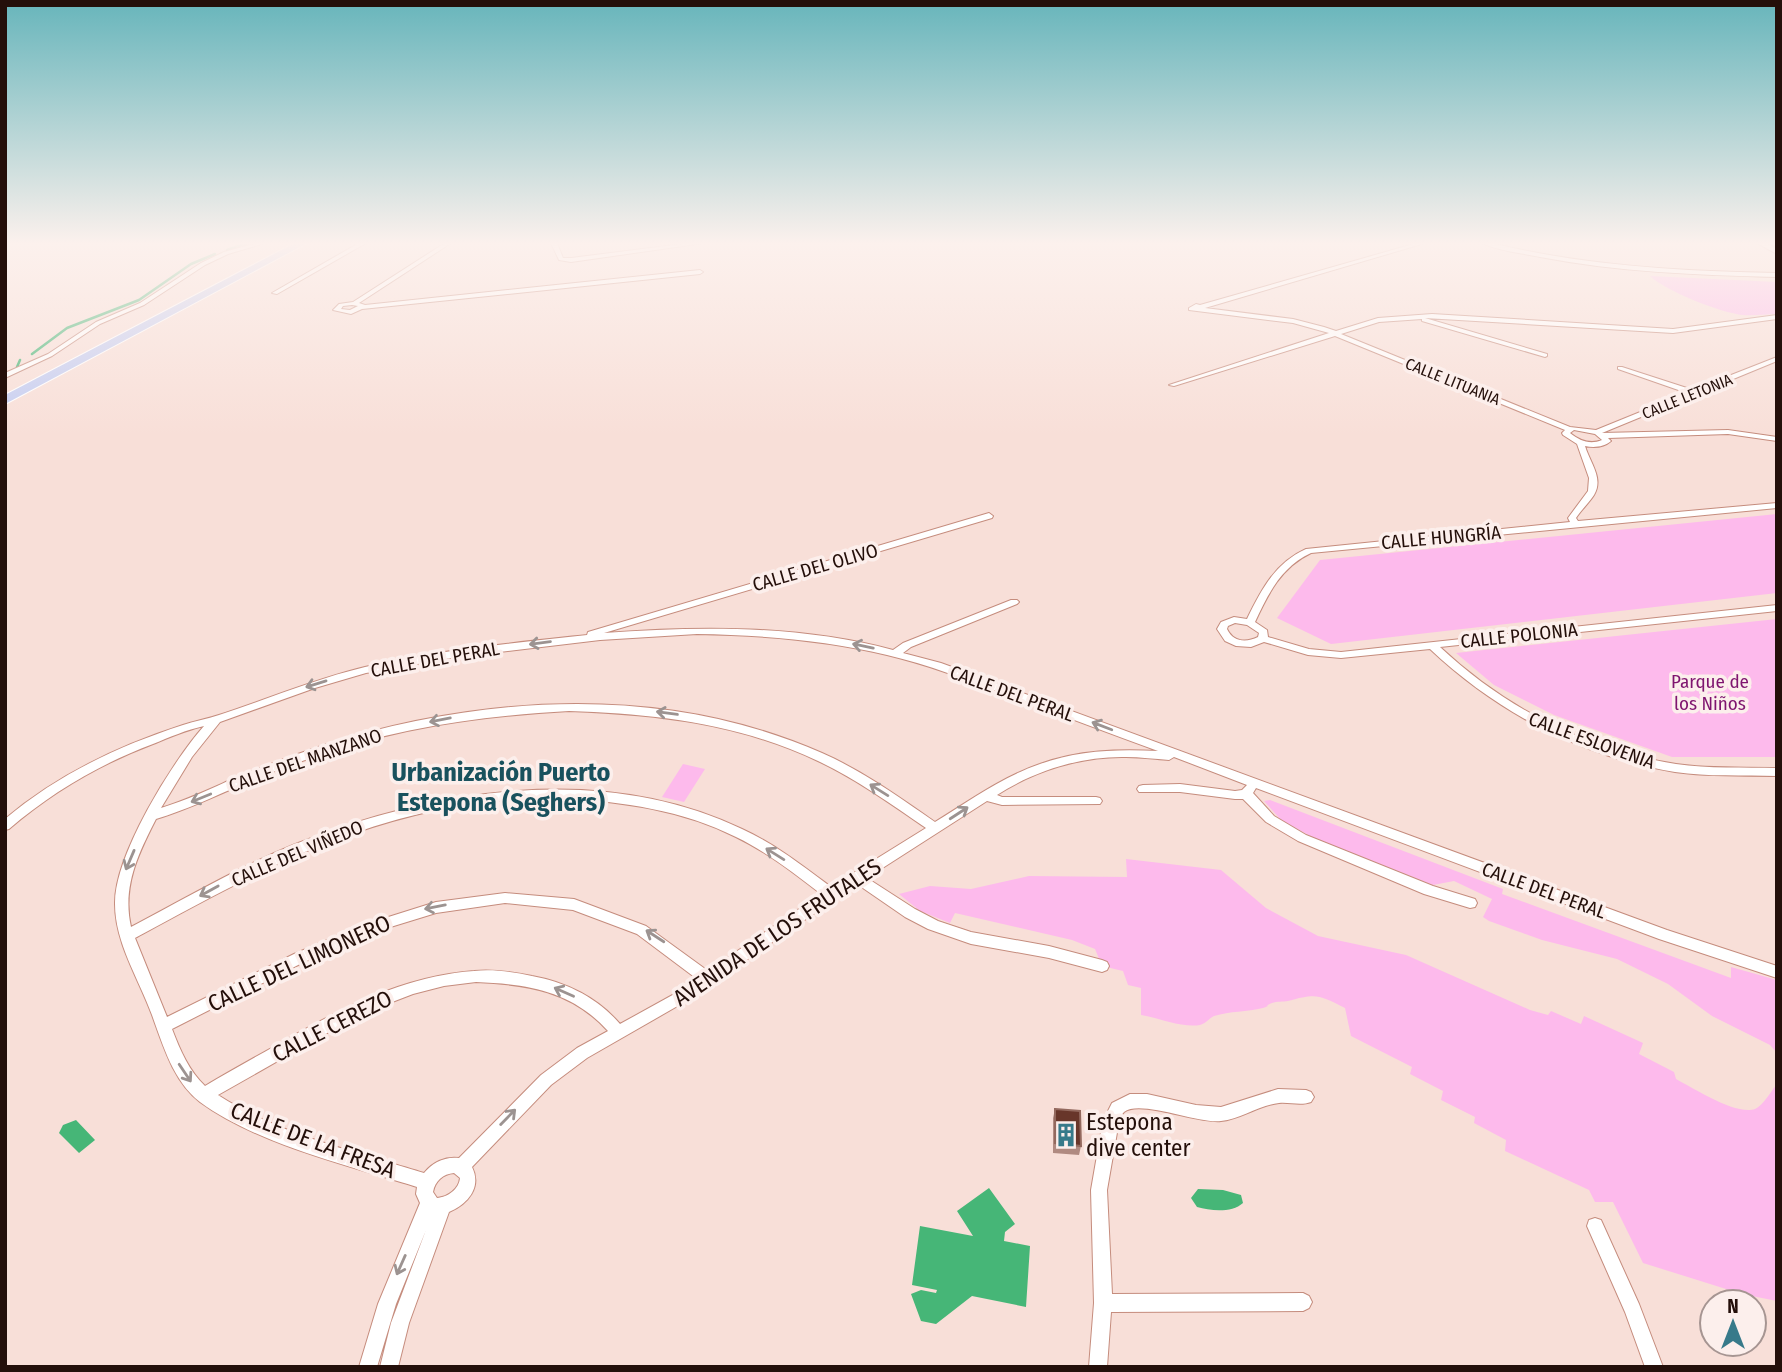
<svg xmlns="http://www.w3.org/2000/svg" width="1782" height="1372" font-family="'Fira Sans Condensed',sans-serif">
<rect width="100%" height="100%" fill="#f8dfd8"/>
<path fill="#fdbaec" d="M1650 276 1777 282V314C1766 314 1754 316 1743 315 1721 313 1666 291 1650 276Z
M1777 514V593L1331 644 1277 618 1320 560Z
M1777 619V757H1672L1554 715 1494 685 1456 653Z
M683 764 705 769 684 802 662 797Z
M1270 800 1503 889 1502 894 1731 978V967L1777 980V1053L1770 1045 1712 1016 1668 984 1617 959 1542 940 1489 921 1483 917 1492 899 1454 881 1433 885 1314 838 1281 820 1264 801Z
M1126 859 1221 870 1266 908 1318 936 1406 955 1530 1010 1548 1015 1551 1011 1581 1024 1584 1016 1643 1043 1639 1054 1674 1072 1676 1079C1693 1088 1737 1116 1755 1109 1763 1106 1771 1091 1777 1084V1301L1742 1294 1643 1263 1613 1202H1595L1589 1190 1505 1151 1506 1140 1474 1123 1475 1117 1441 1100 1443 1091 1410 1074 1412 1067 1351 1036 1345 1008C1319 995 1317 993 1288 1001 1283 1002 1277 1001 1272 1003 1262 1007 1273 1005 1263 1008 1247 1012 1230 1011 1214 1016 1209 1018 1207 1023 1200 1025 1182 1028 1159 1018 1141 1015V988L1128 985 1123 971 1102 966 1095 949 1072 940 955 913 950 923 920 911 899 894 930 886 971 889 1029 876 1127 877Z"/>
<path fill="#46b677" d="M76 1120 95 1140 79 1153 59 1133 63 1125Z
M989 1188 1015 1224 1005 1232 1004 1241 1030 1246 1026 1307 972 1296 936 1324 921 1321 911 1294 921 1290 936 1293 937 1290 912 1285 920 1226 973 1236 957 1211Z
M1198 1189 1223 1190 1241 1195 1243 1203C1232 1213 1211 1211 1197 1207L1191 1198Z"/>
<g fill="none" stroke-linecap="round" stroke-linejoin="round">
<path stroke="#46b677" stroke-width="2.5" d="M227 250 247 243
M32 354 67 328 139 300 191 264 215 254
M17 367 20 360"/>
<g stroke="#c58c7d" stroke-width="2">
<path id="street" d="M257 243H265L228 254 205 265 144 305 100 324 52 356 5 378V373L48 354 96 322 140 303 201 263 224 252Z
M359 243H366L277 294 272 293Z
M445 243H451L359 303 365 305 700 270 703 272 700 274 362 309 351 314 333 310 339 304 353 302ZM352 305 358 306 350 310 341 309 343 306Z
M551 243H557L563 258H571L690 243H704L571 262 559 260Z
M1417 243H1425L1205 308 1293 319 1324 327 1336 331 1378 318 1432 314 1673 329 1777 315V319L1673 333 1425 318 1547 354V356L1545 357 1422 321V319L1379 322 1341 334 1570 427 1596 430 1687 393 1618 369V367H1622L1693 390 1777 357V361L1602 433 1728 430 1777 437V441L1728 434 1608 438 1611 441C1604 447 1594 448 1585 446 1590 463 1604 478 1594 495 1589 503 1581 510 1576 518L1578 521 1777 503V508L1311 553C1281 567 1268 594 1255 622L1267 630 1268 637 1309 649 1341 652 1777 605V611L1440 647C1505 708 1587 750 1676 764 1709 769 1743 767 1777 768V776C1743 775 1708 777 1675 772 1582 757 1498 713 1430 649L1341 658 1308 655 1264 642 1251 647 1236 646 1225 641 1217 629 1221 622 1234 617 1247 619C1261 590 1275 563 1306 549L1570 522 1568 518 1588 491 1589 478 1577 444 1563 435 1562 433 1565 430 1335 336 1174 386 1169 385 1329 333 1293 323 1189 310V308L1196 304 1200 305ZM1574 430 1595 434 1602 440C1590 445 1580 441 1570 433ZM1235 623 1247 625 1259 633 1258 637C1246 643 1233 642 1227 629L1228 626Z
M1482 243H1491C1585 266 1680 271 1777 273V277C1697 275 1618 272 1540 257 1521 253 1499 251 1482 243Z
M989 513 993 516 992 518 604 633C700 626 799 625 893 650L903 643 1011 600H1017L1019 602 1017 604 911 647 903 653 941 663 1667 930 1777 966V978L1659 939 1256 788 1253 793 1274 816 1306 835 1433 886 1475 899 1477 903 1475 907 1470 908 1424 894 1298 841 1266 822 1243 799H1235L1180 792H1139L1137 789 1139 786 1143 785 1180 784 1235 791 1242 790 1247 785 1174 757 1169 760C1155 759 1140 757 1126 757 1081 756 1034 771 997 795L1002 797H1096L1100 798 1102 801 1100 804 1002 805 987 801 867 878 915 909 938 921 971 932 1049 946 1102 960 1107 962 1109 966 1107 970 1102 972 1049 958 971 944 928 929 905 917 857 884 688 1000 587 1058 551 1085 472 1167C482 1187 468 1204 449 1212L409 1323 398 1367H380L391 1323 426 1230 396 1304 377 1367H359L378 1304 420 1203 416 1194 417 1187C350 1166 257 1144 200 1102 173 1081 163 1045 152 1015 139 979 115 943 115 904 114 856 172 762 204 726 186 730 170 737 153 744 100 764 52 792 9 829L5 830V819C57 775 118 746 183 725 195 721 207 719 219 715 268 699 315 679 365 667 438 650 513 643 587 635L588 632ZM697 634C761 635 825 640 887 655 929 665 968 680 1008 695 1058 714 1108 733 1158 751 1118 749 1078 750 1040 764 1002 777 969 801 935 822 899 797 863 771 822 753 666 684 485 694 324 745 294 755 264 766 235 778 210 789 187 800 161 808L192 757 220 722 315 688 366 673 457 657 600 640ZM569 711C655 714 738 723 818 761 856 779 891 804 926 828L831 887C803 866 775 844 742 829 602 762 432 789 293 845 237 868 184 899 131 927 122 887 138 854 156 819 186 810 213 797 241 785 264 775 287 766 311 758 395 728 480 716 569 711ZM564 798C623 802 682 810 736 837 767 852 794 873 821 894L708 971 646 926 574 899 505 893 436 902 363 925 294 954 167 1017 135 938C240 881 333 829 452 807 489 800 526 799 564 798ZM505 903 573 910 637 934 697 979 678 992 620 1024C598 998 566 982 532 976 513 972 494 969 474 971 402 976 336 1011 275 1046 252 1059 228 1072 205 1086 189 1071 180 1050 172 1029L304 962 371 933 436 913ZM476 982C527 984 572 991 608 1031L577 1048 541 1075 459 1158C445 1156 432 1163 424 1173 354 1151 280 1135 218 1095L327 1033 387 1004 413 994 444 986ZM454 1173 460 1178C459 1189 448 1197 437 1198L433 1192C435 1181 443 1174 454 1173Z
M1278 1089 1306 1090 1311 1092 1314 1097 1311 1102C1301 1106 1290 1102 1279 1103 1259 1105 1241 1119 1221 1121 1198 1124 1140 1099 1124 1112 1121 1115 1120 1118 1119 1121L1107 1190 1112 1294 1303 1293 1309 1296 1312 1302 1309 1308 1303 1311 1111 1312 1107 1367H1089L1094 1303 1091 1190 1103 1121 1112 1103 1130 1094H1147L1196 1105 1221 1107Z
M1595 1218 1601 1220 1639 1304 1663 1367H1645L1625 1312 1587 1226 1589 1220Z"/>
</g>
<g stroke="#c58c7d" stroke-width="2">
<path id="secondary" d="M1757 243H1766L1777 249V254Z"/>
</g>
<g stroke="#fff" stroke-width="2">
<path id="highway" d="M295 243H307L5 404V395Z"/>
</g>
<use href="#street" fill="#fff" fill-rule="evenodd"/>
<use href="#secondary" fill="#fff" fill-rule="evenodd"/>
<use href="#highway" fill="#c4cdf2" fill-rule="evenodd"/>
</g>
<path fill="#b08a81" d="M1055 1109 1081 1146 1079 1155 1053 1153V1118Z"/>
<path fill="#68362a" stroke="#93695e" stroke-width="2" d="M1055 1109 1080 1111 1081 1146 1055 1143Z"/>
<defs><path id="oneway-shaft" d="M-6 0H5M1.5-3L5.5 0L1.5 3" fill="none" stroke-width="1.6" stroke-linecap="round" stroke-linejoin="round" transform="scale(1.75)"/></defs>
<g stroke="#9c9391">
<use href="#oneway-shaft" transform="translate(540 643) rotate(173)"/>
<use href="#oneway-shaft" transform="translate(863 646) rotate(-168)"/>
<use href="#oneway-shaft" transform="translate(316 684) rotate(163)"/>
<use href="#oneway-shaft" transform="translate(667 713) rotate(-172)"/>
<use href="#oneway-shaft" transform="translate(440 720) rotate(169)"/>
<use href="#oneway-shaft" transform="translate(1102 726) rotate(-159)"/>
<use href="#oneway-shaft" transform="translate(879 790) rotate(-148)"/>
<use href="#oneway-shaft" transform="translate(201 798) rotate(158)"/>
<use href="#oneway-shaft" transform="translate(959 813) rotate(-33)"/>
<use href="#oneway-shaft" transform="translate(775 854) rotate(-148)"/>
<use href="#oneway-shaft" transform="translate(130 860) rotate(113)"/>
<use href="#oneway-shaft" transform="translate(209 891) rotate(151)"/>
<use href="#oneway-shaft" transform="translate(435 907) rotate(169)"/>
<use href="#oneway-shaft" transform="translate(655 936) rotate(-147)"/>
<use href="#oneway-shaft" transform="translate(564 992) rotate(-156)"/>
<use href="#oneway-shaft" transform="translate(185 1073) rotate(56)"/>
<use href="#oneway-shaft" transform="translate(508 1117) rotate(-46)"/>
<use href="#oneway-shaft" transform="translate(401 1265) rotate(114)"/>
</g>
<linearGradient id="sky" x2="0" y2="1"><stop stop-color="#67b5bb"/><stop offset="0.56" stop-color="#fcf1ed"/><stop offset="1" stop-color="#fcf1ed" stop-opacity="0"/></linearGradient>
<rect width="1782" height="435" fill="url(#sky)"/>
<defs>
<g id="building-bare" transform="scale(1.89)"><path d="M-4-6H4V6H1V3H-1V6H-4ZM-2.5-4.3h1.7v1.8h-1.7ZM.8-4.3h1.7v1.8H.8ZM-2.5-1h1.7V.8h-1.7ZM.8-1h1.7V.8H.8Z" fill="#377a8a" stroke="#fcefec" stroke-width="2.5" paint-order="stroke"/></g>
</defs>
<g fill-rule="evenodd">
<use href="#building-bare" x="1066" y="1135"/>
</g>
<g text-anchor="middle" stroke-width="7" stroke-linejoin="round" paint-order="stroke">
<g font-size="16" fill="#240f0a" stroke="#fcefec">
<text transform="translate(1453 381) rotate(22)" y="6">CALLE LITUANIA</text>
<text transform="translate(1687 396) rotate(-22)" y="6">CALLE LETONIA</text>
</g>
<g font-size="19" fill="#240f0a" stroke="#fcefec">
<text transform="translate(1441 537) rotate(-5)" y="7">CALLE HUNGRÍA</text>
<text transform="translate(815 567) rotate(-16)" y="7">CALLE DEL OLIVO</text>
<text transform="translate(1519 635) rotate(-6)" y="7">CALLE POLONIA</text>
<text transform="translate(435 659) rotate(-10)" y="7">CALLE DEL PERAL</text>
<text transform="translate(1012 693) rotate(20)" y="7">CALLE DEL PERAL</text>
<text transform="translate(1592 740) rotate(20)" y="7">CALLE ESLOVENIA</text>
<text transform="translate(305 760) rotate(-19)" y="7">CALLE DEL MANZANO</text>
<text transform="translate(297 853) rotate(-23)" y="7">CALLE DEL VIÑEDO</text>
<text transform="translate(1544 890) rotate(20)" y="7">CALLE DEL PERAL</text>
</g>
<g font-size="19" fill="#7f156f" stroke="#fcefec">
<text x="1710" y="688">Parque de<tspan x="1710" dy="22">los Niños</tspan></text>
</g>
<g font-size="23" fill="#240f0a" stroke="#fcefec">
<text transform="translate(777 932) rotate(-34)" y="8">AVENIDA DE LOS FRUTALES</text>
<text transform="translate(299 963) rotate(-25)" y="8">CALLE DEL LIMONERO</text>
<text transform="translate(332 1026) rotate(-27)" y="8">CALLE CEREZO</text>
<text transform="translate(313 1140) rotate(21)" y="8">CALLE DE LA FRESA</text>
</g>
<g font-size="23" fill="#240f0a" stroke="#fcefec" text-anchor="start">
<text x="1086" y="1130">Estepona<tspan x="1086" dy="26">dive center</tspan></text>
</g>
<g font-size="26" font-weight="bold" fill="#19515d" stroke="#fcefec">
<text x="501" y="781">Urbanización Puerto<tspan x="501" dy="30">Estepona (Seghers)</tspan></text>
</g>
</g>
<rect width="1782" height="1372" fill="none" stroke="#240f0a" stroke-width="14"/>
<g transform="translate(1733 1323)"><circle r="33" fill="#fcefec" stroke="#a69592" stroke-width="2"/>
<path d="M0-5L12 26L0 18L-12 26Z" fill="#377a8a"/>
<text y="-10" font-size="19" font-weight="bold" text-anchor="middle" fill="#240f0a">N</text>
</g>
</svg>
